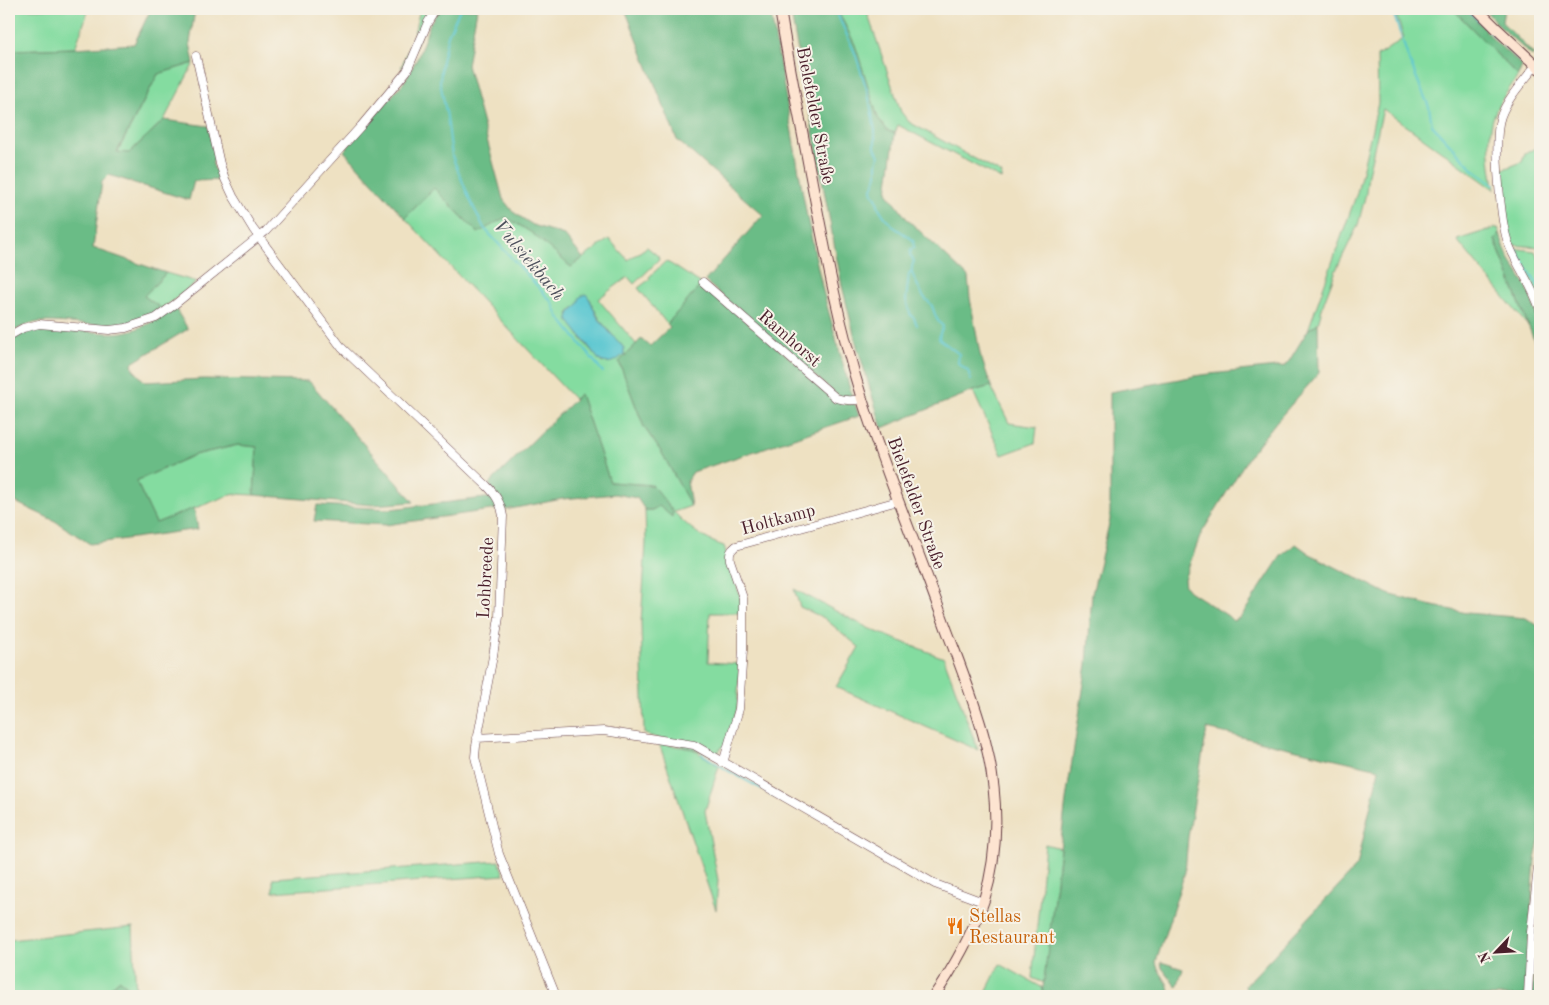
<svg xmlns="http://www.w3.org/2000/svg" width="1549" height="1005" font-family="'Old Standard TT',serif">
<rect width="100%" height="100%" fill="#f7f3e8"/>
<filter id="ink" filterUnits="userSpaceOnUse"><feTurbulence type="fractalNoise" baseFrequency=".02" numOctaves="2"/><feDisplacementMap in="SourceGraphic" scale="10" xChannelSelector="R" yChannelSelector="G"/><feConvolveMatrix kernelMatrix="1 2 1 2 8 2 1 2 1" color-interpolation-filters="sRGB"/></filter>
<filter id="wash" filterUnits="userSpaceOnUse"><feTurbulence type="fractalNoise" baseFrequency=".0096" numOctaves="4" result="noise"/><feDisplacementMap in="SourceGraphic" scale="20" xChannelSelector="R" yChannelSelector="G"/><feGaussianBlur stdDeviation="1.12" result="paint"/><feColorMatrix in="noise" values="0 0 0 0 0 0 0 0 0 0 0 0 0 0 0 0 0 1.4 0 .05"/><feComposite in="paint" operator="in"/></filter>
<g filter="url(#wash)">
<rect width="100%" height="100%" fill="#eee1c2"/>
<path fill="#84dca0" stroke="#677e66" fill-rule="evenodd" d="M9 9H89L75 48 9 50Z
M420 9H432L407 65 401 68 414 33Z
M837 9H866L901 112 909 122 1002 174 1001 179 898 125 895 133 888 131 878 118 855 45Z
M1394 9H1453L1518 76C1511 87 1499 101 1495 113 1486 136 1490 166 1495 190L1383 109 1368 174 1366 193 1358 225 1336 270 1324 302 1318 323 1308 330 1357 193 1378 103 1377 56 1404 38Z
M194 63 164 120 129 153H117L158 74Z
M1540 145V250L1539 247 1512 245 1507 231 1501 170 1522 162 1525 154Z
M434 188 477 232 506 217 532 233 571 267 609 239 628 260 647 247 658 256 659 260 634 284 628 277 598 299 636 344 619 362 644 427 662 453 691 506 674 512C688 527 704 540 724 546L741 599V613H710L708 662 740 664 737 709 725 748 721 747 717 756 644 734 641 623 646 543 645 510H652L659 506 652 485 610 482 580 394 574 399 405 218ZM590 299C598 321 609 331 624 348L602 363 581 338 568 314C574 306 581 303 590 299Z
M1495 228H1498L1500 233 1495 240 1528 326 1457 240Z
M1513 248 1535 251 1540 261V302Z
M666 261 702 284 667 324 638 288 650 279 649 277Z
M166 273 197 282 162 309 144 296Z
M991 386 1009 423 1037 427 1035 443 1002 455 973 391Z
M238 445 257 447 254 495 236 494 227 496 156 523 136 481 194 455Z
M794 589 872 630 944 658 978 750 836 687 859 647 824 618 800 607Z
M659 743 693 749 719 766 705 811 718 880 716 910Z
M1045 844 1060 848 1044 983 1032 978Z
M499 861 504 875 273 892V878Z
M133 927 136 996 120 979 101 996H9V940Z
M1000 964 1043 988 1042 996H984Z"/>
<path fill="#6bbc86" stroke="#5a6e58" d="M151 9H195L190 43 194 63 158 74 117 152 129 153 164 120 208 126 216 161 212 162 215 170H219L223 180 194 181 189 200 109 175 102 182 93 248 166 273 144 296 162 309C125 336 83 321 42 322 31 322 19 329 9 333V50L75 48 134 44Z
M440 9H477L467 65 503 199 513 212 533 225 564 235 583 258 571 267 532 233 506 217 478 233 434 188 405 218 344 151 404 82 418 57 430 23Z
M625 9H770L807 217 823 291 852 397 844 398 838 396 705 281 763 215 677 140Z
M790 9H837L855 45 878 118 888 131 895 133 887 192 907 219 968 277 970 298 980 354 991 386 973 391 882 428 857 346 842 286Z
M1453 9H1466L1496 42 1522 66 1518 76Z
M1484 9H1504L1502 22 1534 55 1532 56 1499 26Z
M1500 233 1503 244 1509 258 1527 287 1540 323V378L1537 348 1495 240Z
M702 284 845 404H855L859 416 693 472 687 481 691 506 662 453 644 427 619 362 641 339 650 346 670 327 667 324Z
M175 308 188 329 132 363 133 369 145 382 204 379 309 381 414 502 373 505 254 495 257 447 238 445 194 455 136 481 156 523 194 508 198 529 90 544 55 521 9 499V341C41 313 86 338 124 332 143 329 160 318 175 308Z
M1318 323 1319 373 1276 422 1249 456 1201 534 1184 579 1185 586 1189 591 1228 616 1233 621 1241 617 1281 556 1296 544 1310 554 1388 594 1428 605 1467 613 1526 618 1540 627V836L1535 860 1525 996H1248L1245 986 1357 866 1379 769 1207 729 1188 837 1185 872 1156 962C1158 975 1172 982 1168 996H1042L1066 800 1087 664 1092 594 1110 520V392L1201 375 1286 366 1308 330Z
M580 394 610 482 652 485 673 511 672 517 659 506 652 510H645L637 498 615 494 562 499 505 510 489 484Z
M485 498H493L498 509 386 525 314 521 317 505 390 509Z
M1535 932 1540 933V996H1532Z
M1161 962 1183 969 1177 987 1162 968Z
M120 979 135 996H101Z"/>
<path fill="#59c6d0" stroke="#52727e" d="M586 294C592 301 593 309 597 316 605 328 615 338 624 348V354C617 361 609 365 600 361L568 320C568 311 573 311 578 304 579 302 579 299 580 297Z"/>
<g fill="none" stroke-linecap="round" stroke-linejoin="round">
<path stroke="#59c6d0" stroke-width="2" d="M460 9 448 35 442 61 440 82 447 117 452 156 471 202 484 228 552 302 558 316 603 372
M835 9 855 53 868 93 875 130V148L879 156 877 163V175L872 189 873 194 876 197 879 208 884 216 894 227 913 240 914 248 911 249 910 255 914 261C912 265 911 269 912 273 913 276 922 295 924 297 927 301 930 302 932 306 935 313 936 322 943 326L940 333 939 339 959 354 958 363 968 371 971 380
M1392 9 1409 60 1429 107 1432 125 1473 169 1494 184
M1467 9 1521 62
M1516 250 1540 289
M912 271 909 273 906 300 911 316 914 318 917 325
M702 754 727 770 782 800
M1540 985V990"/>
</g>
</g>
<g filter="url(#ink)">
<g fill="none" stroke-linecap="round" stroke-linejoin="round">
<g stroke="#633c42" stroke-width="9">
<path id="street" d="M196 56 220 164 225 179 233 196 253 229 342 348 487 486C496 495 501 503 503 516L499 617 493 656 476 746 475 757 499 854 556 996
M1536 65C1524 81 1508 97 1501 116 1493 136 1500 224 1509 245 1518 268 1533 286 1540 310
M703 282 836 398C845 401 852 401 862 399
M9 336 23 328 39 324 109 330 126 328 156 318 174 305 266 231 361 126 407 71 428 22 436 9
M477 738 604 731 694 745 935 884 983 902
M723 763 739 709 743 650V598L730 560C729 553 731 550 736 546L898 501
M1528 996 1531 932 1540 849"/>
</g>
<g stroke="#633c42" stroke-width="12">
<path id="secondary" d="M780 9C788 62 799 114 809 167 824 245 838 323 862 399 887 477 919 552 946 628 960 665 975 702 985 741 998 791 1000 849 984 900 974 931 953 969 934 996
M1477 9 1497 29 1540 69"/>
</g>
<use href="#street" stroke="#fff" stroke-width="8"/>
<use href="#secondary" stroke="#fde4d1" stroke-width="10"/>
</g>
</g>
<defs>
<g id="restaurant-bare" transform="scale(1.35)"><path d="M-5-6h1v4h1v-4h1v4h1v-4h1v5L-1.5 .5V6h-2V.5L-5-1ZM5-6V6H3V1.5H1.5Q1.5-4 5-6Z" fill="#e8710a" stroke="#f7f3e8" stroke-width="2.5" paint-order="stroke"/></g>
</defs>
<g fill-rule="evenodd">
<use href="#restaurant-bare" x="955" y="926"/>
</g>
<g text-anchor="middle" stroke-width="4" stroke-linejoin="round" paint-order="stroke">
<g font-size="18" fill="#4a1f2b" stroke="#f7f3e8">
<text transform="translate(816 115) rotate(79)" y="6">Bielefelder Straße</text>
<text transform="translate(790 338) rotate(41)" y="6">Ramhorst</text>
<text transform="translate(917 503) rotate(70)" y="6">Bielefelder Straße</text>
<text transform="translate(778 519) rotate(-15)" y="6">Holtkamp</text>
<text transform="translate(485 578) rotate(-87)" y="6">Lohbreede</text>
</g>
<g font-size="18" fill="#c56008" stroke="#f7f3e8" text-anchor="start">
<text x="969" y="922">Stellas<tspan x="969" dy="21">Restaurant</tspan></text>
</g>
<g font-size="19" font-style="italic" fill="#4e515d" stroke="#f7f3e8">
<text transform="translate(530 259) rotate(50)" y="7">Vulsiekbach</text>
</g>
</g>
<rect width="1549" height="1005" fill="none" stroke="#f7f3e8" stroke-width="30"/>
<g transform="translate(1496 952) rotate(245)" stroke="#f7f3e8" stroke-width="4" paint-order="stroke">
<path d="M0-4L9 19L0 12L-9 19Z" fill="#4a1f2b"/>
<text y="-8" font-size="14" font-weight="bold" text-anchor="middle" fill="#4a1f2b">N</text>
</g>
</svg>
